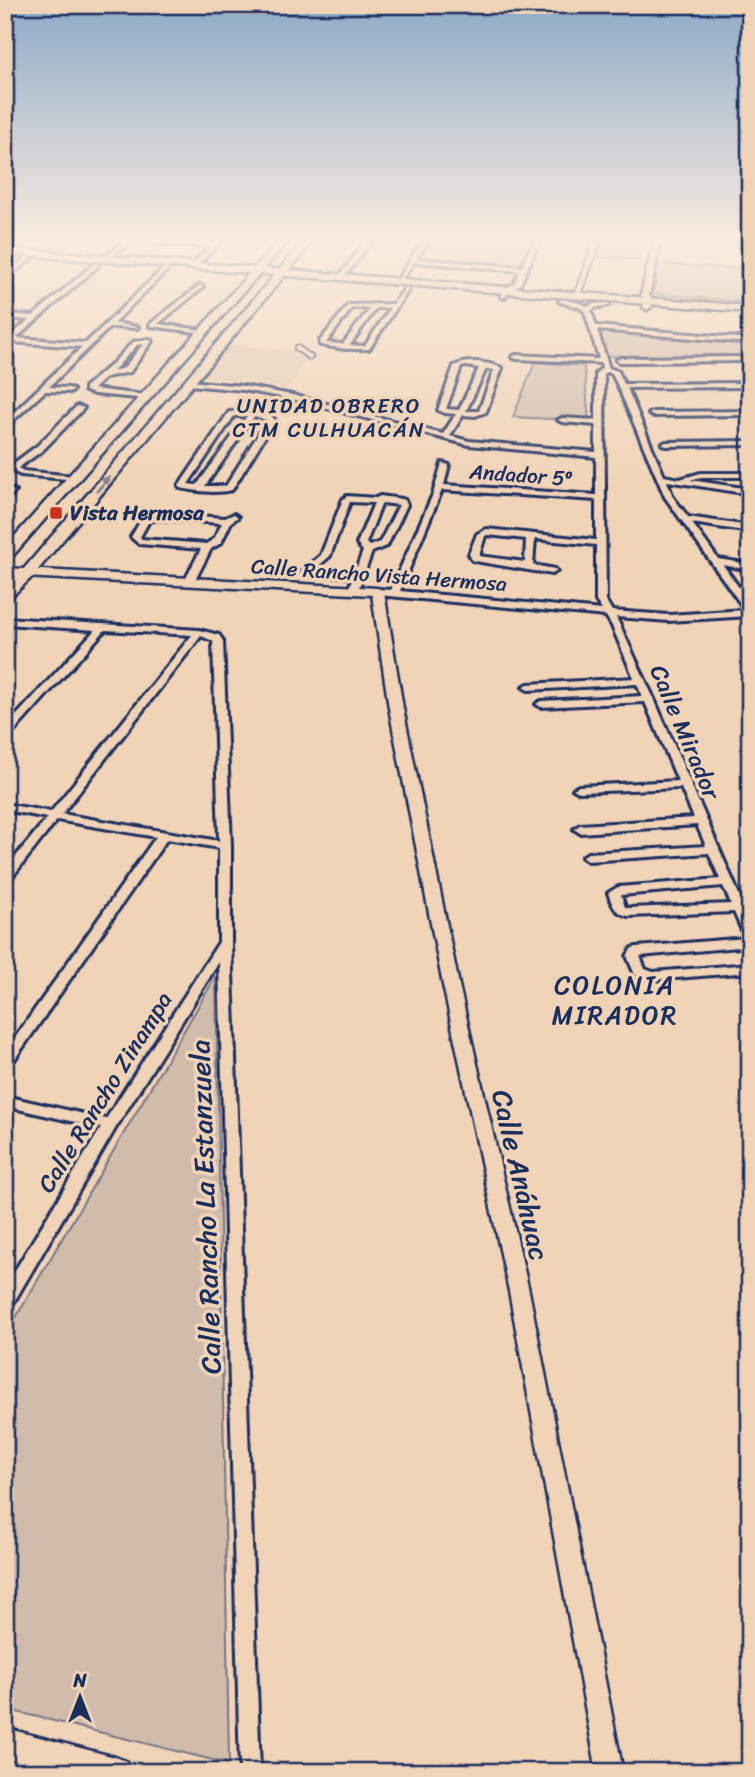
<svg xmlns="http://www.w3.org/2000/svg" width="755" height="1777" font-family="Sriracha,sans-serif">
<rect width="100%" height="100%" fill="#f1d4b8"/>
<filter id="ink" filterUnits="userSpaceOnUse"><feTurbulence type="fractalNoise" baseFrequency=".0143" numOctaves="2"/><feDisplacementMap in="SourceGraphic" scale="14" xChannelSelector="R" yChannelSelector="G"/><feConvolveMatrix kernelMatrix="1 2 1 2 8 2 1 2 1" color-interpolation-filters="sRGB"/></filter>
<g filter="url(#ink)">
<path fill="#e1c8b1" d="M228 345 296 350 292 356 309 357 287 389 251 381 205 377Z"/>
<path fill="#d1bcab" stroke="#767684" stroke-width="2" d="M433 238H536L521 266 418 259Z
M605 238H644L638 260 598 257Z
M659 264 750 269V302L653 294Z
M600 330 684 336 750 345V355L607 356Z
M535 362 584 366 589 421 513 417Z
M216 976 229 1764 5 1709V1336Z"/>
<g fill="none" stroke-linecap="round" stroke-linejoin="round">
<g stroke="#1b2f5e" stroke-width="8">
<path id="pedestrian" d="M297 348 310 357"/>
</g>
<g stroke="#1b2f5e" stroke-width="6">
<path id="minor" d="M128 238 213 243 219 238H225L195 267 193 264 210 247 131 242 108 260H104V258Z
M368 238H374L344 277H340V275Z
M424 238H430L416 259 522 267 535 238H541L520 285 511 290 504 298 501 296 506 288 514 284 520 271 414 262 401 281H397Z
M595 238H601L580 295 575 296Z
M709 238H750V242L712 240Z
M33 252 38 253 5 280V275Z
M170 262 172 265 114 323 138 327 137 328 110 327 49 387 69 388 73 390 72 392 45 391 5 428V421L82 347 11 342 5 346 7 339 29 320 5 318V314L33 316 94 264H98V266L16 338 86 343Z
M200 285 203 287 202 288 158 324 202 330 205 332 204 333 150 326V324Z
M406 287 409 289 369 349H345L320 345V341L348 305 393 304ZM352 308H370L343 344 326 343ZM376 308H390L365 346 350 345Z
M562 299 583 304 588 307 592 304 609 303V305L594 308 591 311 596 326 750 339V343L597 330 609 368 618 371 624 384 750 383V387L627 388 664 476 680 479 701 473H750V477H701L690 480 750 489V494L667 481 673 497 688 517 750 526V532L692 523 718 559 750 564V570L723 565 750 603V616L669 621 616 617 654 699 750 920V946L640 956 645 969 653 972 750 964V972L652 980 635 975 627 956 632 948 637 947 747 938 744 935 734 912 628 916C614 912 613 906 608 893L618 887 720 879 709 853 588 861 582 857 588 853 706 846 697 825 580 833 574 829 580 825 694 818 681 788 579 792 573 789 579 786 678 781 645 702 541 707 536 704 541 701 642 696 637 684 528 690 523 687 528 684 634 678 612 626 606 616 378 595 373 592 378 589 391 590 433 494 442 463 449 465 444 485 596 495V457L469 445 292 399 243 390 189 385 185 383 189 381 243 386 292 395 443 434 456 414 445 413 438 410 454 366C468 359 488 362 502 368L486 412 475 416 463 415 450 436 469 441 596 452V425L562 422 558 420 562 418 596 420V373L602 368 601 363 516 359 512 357 516 355 599 359 585 312 579 307 560 302 559 301ZM466 366 479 368 459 410 446 409 461 367ZM486 369 494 370 479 411H466ZM607 372 612 374 618 386 665 497 745 610 669 615 612 611 606 601 604 374ZM442 490 596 500V540L486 529 477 534 469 554 472 560 475 561 552 574 557 571 555 569 533 565 535 539 596 545V601L602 610 400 591ZM487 535 526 539 525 562 479 556 485 536ZM723 886 731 904 629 908 625 907 621 895Z
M149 339 152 341 130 372 106 377 93 389 145 395 149 397 148 399 94 394 85 391V387L112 364 133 342ZM143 344 124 368 113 371 137 345Z
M750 357V361L620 362 616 360 620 358Z
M77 406 84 408 43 450 18 468 23 471 74 476H77V480L21 475 10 470V466L37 446Z
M243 411 269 414 275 420 232 490C214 494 197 491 180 488L179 486 229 412ZM234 416H247L197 485 188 484ZM254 417 267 420 226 486H205Z
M750 411V415L653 416 649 414 653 412Z
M750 441V445L666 446 662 444 666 442Z
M9 489 16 491 5 501V494Z
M347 496 376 498 380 496 402 499 405 500 407 505 387 546 372 552 358 590 353 593 348 590 353 577 307 574 302 571 321 555 343 499ZM350 502 374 503 357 544 363 551 355 572 315 569 330 556ZM382 503 399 505 380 542 369 546 366 543Z
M158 513 225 518 234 514 238 517 231 522 221 543 211 549 194 582 189 585 184 582 201 549 139 544 131 537 143 517ZM158 519 222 523 214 539 206 544 142 539 140 537 149 521Z
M5 618 199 630 219 635 223 641 231 846V943L260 1772H240L219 962 115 1129 11 1307 5 1308V1287L101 1128 5 1106V1096L106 1119 219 942V848L167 839 10 1066 5 1068V1052L156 837 57 820 9 881 5 882V870L47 818 5 810V804L51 812 192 635 105 630 9 737 5 738V728L95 630 5 624ZM201 636 213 641 219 841 62 814Z"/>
</g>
<g stroke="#1b2f5e" stroke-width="5">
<path id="tertiary" d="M654 238H662L649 295 653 300 651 307 647 310 643 307 645 300 641 295Z
M5 568 378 588 384 592 403 708 459 985 529 1291 623 1772H597L509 1291 443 985 389 708 372 595 5 576Z"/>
</g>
<g stroke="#1b2f5e" stroke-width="5">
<path id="secondary" d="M5 248 750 306V312L5 254Z
M5 1728 115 1757 126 1761 130 1772H58L5 1758Z"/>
</g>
<g stroke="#1b2f5e" stroke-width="5">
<path id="primary" d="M281 238H291L10 559 5 560V547Z
M306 238H316L32 577 10 598 5 599V587L22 571Z"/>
</g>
<use href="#pedestrian" stroke="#f1d4b8" stroke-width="5"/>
<use href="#minor" fill="#f1d4b8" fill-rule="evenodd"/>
<use href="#tertiary" fill="#f1d4b8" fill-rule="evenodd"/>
<use href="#secondary" fill="#f1d4b8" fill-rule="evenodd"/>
<use href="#primary" fill="#f1d4b8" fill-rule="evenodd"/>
</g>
<defs><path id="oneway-solid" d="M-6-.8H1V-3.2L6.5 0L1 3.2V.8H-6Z" transform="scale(1.75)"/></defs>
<use fill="#86828b" href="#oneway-solid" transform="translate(103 484) rotate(-50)"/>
</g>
<linearGradient id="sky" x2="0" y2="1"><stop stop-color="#8eaac8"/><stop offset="0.49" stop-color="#f9ecdf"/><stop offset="1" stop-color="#f9ecdf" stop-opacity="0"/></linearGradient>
<rect width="755" height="487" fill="url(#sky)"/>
<rect fill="#c8321e" stroke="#f1d4b8" stroke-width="2.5" x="49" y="506" width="14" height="14" rx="3.5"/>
<g text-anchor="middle" stroke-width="7" stroke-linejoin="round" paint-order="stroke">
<g font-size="21" letter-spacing="2" fill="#1b2f5e" stroke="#f1d4b8">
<text x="329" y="413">UNIDAD OBRERO<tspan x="329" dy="24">CTM CULHUACÁN</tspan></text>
</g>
<g font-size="21" fill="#1b2f5e" stroke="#f1d4b8">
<text transform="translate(521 475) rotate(4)" y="7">Andador 5º</text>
<text transform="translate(379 575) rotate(4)" y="7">Calle Rancho Vista Hermosa</text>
</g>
<g font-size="21" font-weight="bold" fill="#1b2f5e" stroke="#f1d4b8" text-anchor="start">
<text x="70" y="520">Vista Hermosa</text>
</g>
<g font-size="24" fill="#1b2f5e" stroke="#f1d4b8">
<text transform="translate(685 732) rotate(67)" y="8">Calle Mirador</text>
<text transform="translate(105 1092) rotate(-58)" y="8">Calle Rancho Zinampa</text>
</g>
<g font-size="26" letter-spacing="2" fill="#1b2f5e" stroke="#f1d4b8">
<text x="615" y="994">COLONIA<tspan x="615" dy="30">MIRADOR</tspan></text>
</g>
<g font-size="28" fill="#1b2f5e" stroke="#f1d4b8">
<text transform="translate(521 1175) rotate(77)" y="10">Calle Anáhuac</text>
<text transform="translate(205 1207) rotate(-92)" y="10">Calle Rancho La Estanzuela</text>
</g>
</g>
<rect width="755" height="1777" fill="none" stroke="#f1d4b8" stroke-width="28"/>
<rect x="14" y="14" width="727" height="1749" fill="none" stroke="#1b2f5e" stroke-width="2.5" filter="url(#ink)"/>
<g transform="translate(80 1697)" stroke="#f1d4b8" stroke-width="5" paint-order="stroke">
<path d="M0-5L12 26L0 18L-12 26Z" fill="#1b2f5e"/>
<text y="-10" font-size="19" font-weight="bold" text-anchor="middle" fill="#1b2f5e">N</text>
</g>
</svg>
